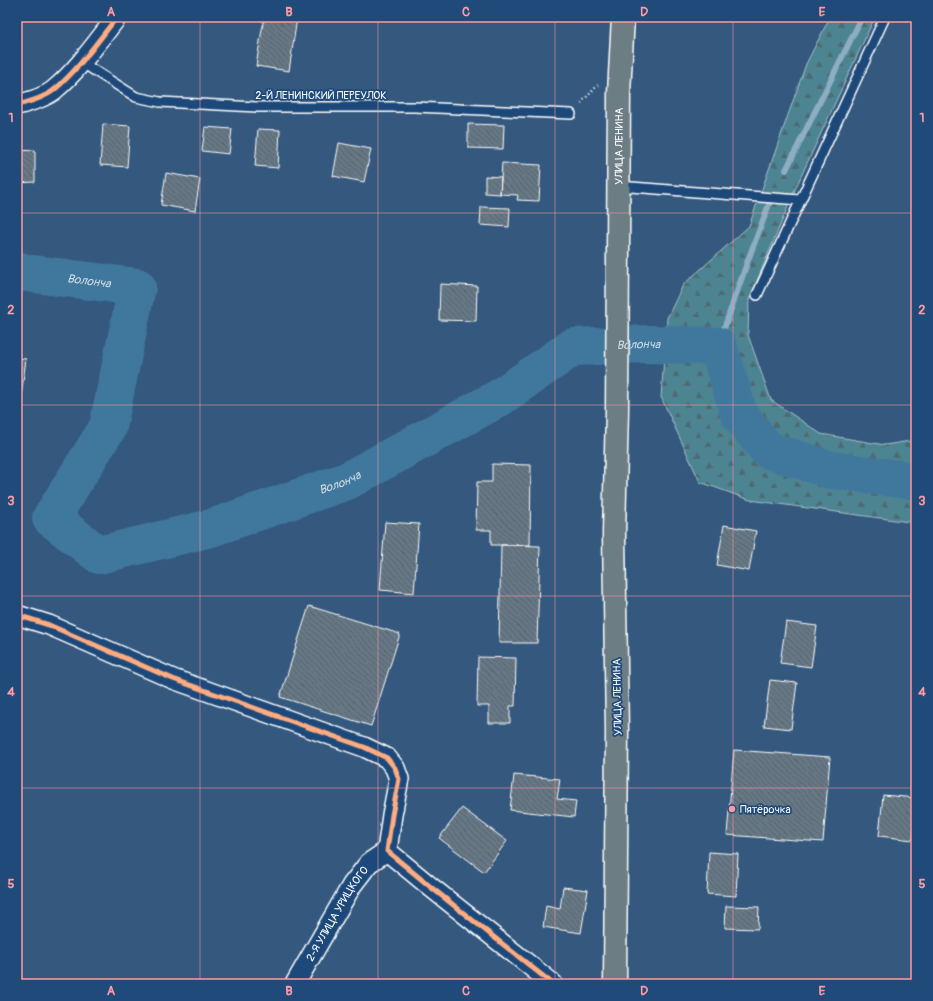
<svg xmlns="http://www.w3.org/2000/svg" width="933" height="1001" font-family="Pangolin,sans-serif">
<defs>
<pattern id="forest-firs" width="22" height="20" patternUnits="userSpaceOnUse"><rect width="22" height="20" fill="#4e8492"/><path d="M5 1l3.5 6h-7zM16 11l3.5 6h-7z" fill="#4d6b72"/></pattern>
<pattern id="building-back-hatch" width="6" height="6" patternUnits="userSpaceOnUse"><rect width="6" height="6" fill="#667886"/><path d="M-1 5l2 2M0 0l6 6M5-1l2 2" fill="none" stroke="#596269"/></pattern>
</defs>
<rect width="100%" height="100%" fill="#34587e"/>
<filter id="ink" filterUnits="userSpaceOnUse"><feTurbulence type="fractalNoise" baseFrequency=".025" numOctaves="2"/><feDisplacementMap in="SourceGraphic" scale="8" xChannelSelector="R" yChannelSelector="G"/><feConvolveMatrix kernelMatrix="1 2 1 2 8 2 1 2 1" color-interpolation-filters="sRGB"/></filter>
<g filter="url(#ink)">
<path fill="url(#forest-firs)" stroke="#a6c2c8" d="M830 17H875L797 185 749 300 748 335 771 400 821 434 885 445 916 440V523L750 500 700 482 661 397 667 318 683 285 749 226 806 64Z"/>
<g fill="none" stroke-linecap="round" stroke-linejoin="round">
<path stroke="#8daec4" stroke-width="6" d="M786 170 862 17
M718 346 748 260 771 199"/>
<path stroke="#41789d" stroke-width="38" id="s1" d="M17 270 26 273 137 287 108 427 51 518 99 555 211 528 347 481 499 398 573 347 649 344 718 346 739 414 768 450 831 470 916 481"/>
</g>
<path fill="url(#building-back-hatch)" stroke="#fff" d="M264 17 297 18 289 71 256 66Z
M17 27 21 28 17 46Z
M103 124 130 126 127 167 100 165Z
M468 124 504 125 503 149 468 148Z
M205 127 232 129 229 154 202 151Z
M258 129 280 130 278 168 255 166Z
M339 143 371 149 364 182 333 176Z
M35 150V182L17 183V151Z
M502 163 541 165 539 201 517 200 518 195 500 194Z
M166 173 200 179 195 211 161 205Z
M485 176 501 177 500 194 485 193Z
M481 207 510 208 509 227 480 225Z
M440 284 477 286 476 321 439 320Z
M17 358 26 359 18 419H17Z
M492 464 531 465 530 545H491V530H476L477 482H492Z
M385 522 419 524 414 593 380 590Z
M724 525 756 531 749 571 717 565Z
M501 545 540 546 537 643H499Z
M309 606 400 634 371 726 280 697Z
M786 622 817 626 811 667 780 663Z
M478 657 516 658 515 706H510V723H489V706H477Z
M770 680 797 683 791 729 764 726Z
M734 750 830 757 823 842 727 835Z
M514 775 560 779 557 799 576 801 574 817 510 810Z
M883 795 916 798V831H914L913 840 879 836Z
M462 808 507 841 484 872 439 838Z
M709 852 738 854 736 896 707 894Z
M563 887 588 890 581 933 543 927 546 906 560 909Z
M726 906 759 907 758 929 725 928Z"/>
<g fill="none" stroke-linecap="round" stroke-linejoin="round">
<g stroke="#fff" stroke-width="12">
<path id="service" d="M81 62 136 97 160 102 257 107H415L571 114
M618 186 800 200
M757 295 885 17"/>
</g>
<g stroke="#fff" stroke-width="22">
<g id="minor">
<path d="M17 105C29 102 44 98 54 90 78 70 98 41 117 17"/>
<path d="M17 615 49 625 173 679 364 747 387 758 395 768 399 779 392 815 387 851 432 888 553 984"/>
<path id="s2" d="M295 984 352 885 369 863 387 851"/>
</g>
</g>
<g stroke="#fff" stroke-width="25">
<g id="primary">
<path id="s3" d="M615 984 617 732 614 534 617 410 619 93 623 17"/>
</g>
</g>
<path stroke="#fff" stroke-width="2.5" stroke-dasharray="1 3" stroke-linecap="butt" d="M581 103 598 85"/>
<use href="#service" stroke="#1f4a7a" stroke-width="9"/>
<use href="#minor" stroke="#1f4a7a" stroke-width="19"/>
<use href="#primary" stroke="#6d7d84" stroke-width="22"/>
<g stroke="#1f4a7a" stroke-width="8">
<path id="cycleway" d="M17 105C29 102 44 98 54 90 78 70 98 41 117 17
M17 615 49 625 173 679 364 747 387 758 395 768 399 779 392 815 387 851 432 888 553 984"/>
</g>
<use href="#cycleway" stroke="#ffac80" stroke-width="5"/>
</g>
</g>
<path fill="none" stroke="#ff9aa2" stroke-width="1" stroke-opacity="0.55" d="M200 17V984M378 17V984M555 17V984M733 17V984M17 213H916M17 405H916M17 596H916M17 788H916"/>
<circle fill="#ff9aa2" stroke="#1f4a7a" stroke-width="1.5" cx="732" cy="809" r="4"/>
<g text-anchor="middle" stroke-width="3.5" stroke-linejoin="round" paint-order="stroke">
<g font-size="11" fill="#fff" stroke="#1f4a7a">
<text x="321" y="99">2-Й ЛЕНИНСКИЙ ПЕРЕУЛОК</text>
<text dy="4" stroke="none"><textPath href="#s3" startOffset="838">УЛИЦА ЛЕНИНА</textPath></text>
<text transform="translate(617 697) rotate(-91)" y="4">УЛИЦА ЛЕНИНА</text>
<text dy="4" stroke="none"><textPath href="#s2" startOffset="82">2-Я УЛИЦА УРИЦКОГО</textPath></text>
</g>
<g font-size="11" fill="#fff" stroke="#1f4a7a" text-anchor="start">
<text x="740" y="813">Пятёрочка</text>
</g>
<g font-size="12" font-style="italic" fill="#d0dde6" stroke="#1f4a7a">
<text dy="4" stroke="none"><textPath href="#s1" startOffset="73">Волонча</textPath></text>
<text dy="4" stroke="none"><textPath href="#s1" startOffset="1020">Волонча</textPath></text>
<text dy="4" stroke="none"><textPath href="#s1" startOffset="684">Волонча</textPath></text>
</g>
</g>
<rect width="933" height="1001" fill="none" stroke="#1f4a7a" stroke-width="44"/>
<rect x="22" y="22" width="889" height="957" fill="none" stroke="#ff9aa2" stroke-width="1.5"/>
<g font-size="13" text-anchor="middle" font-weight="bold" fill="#ff9aa2">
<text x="111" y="16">A</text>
<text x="289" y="16">B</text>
<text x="466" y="16">C</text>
<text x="644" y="16">D</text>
<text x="822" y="16">E</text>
<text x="11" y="122">1</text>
<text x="922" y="122">1</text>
<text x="11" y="314">2</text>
<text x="922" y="314">2</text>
<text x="11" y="505">3</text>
<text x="922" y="505">3</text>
<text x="11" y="696">4</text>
<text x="922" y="696">4</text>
<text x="11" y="888">5</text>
<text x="922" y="888">5</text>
<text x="111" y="995">A</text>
<text x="289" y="995">B</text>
<text x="466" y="995">C</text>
<text x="644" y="995">D</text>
<text x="822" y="995">E</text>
</g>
</svg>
